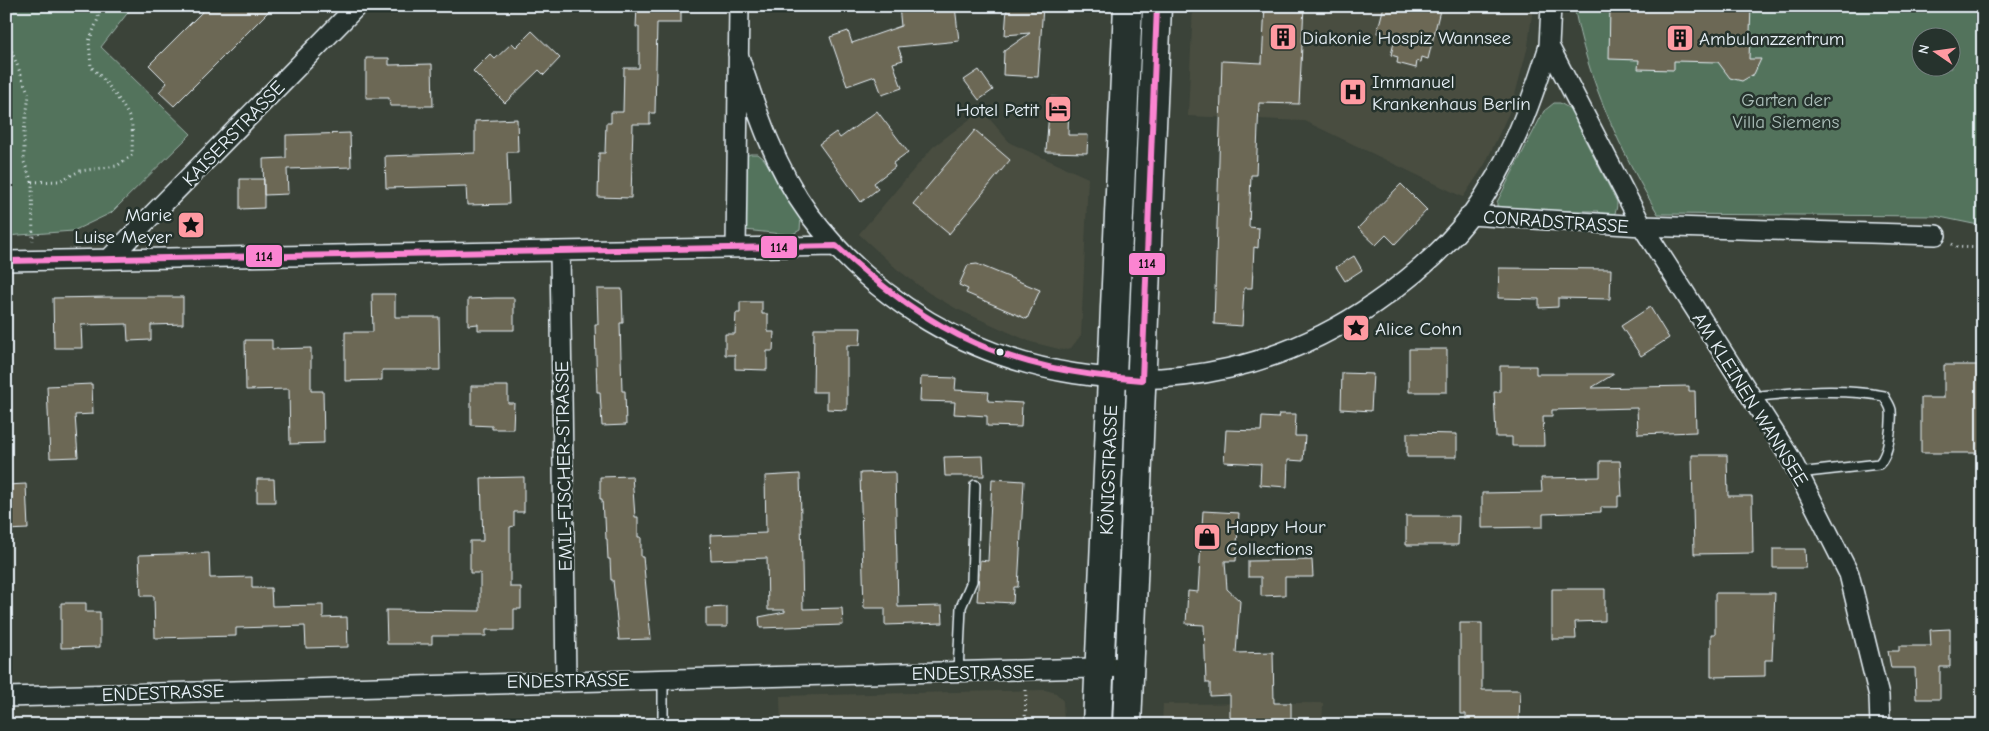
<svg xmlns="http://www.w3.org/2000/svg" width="1989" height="731" font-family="'Comic Neue',sans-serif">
<rect width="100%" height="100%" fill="#3b4339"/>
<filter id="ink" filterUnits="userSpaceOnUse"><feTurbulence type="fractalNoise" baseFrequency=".02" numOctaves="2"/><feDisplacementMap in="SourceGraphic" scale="10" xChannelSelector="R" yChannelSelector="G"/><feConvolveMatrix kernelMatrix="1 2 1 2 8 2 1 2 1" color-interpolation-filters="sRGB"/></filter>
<g filter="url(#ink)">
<path fill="#4a4e41" d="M1193 6H1533L1528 46 1512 106 1485 164 1463 197 1305 121 1188 116Z
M982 110 1010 143 1088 178 1081 335 1071 348 1063 350 1031 342 957 309 929 293 897 269 859 234 933 147Z
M1045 690 1056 693 1063 701 1064 725H781L780 696Z
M1323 703 1322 725H1162L1163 704Z"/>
<path fill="#53735c" stroke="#9eb2aa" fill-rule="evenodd" d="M6 6H133L101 47 191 134 111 213 73 231 6 236Z
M1574 6H1983V226L1935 216 1658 214C1619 148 1588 81 1574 6ZM1922 38H1952V68H1922Z
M1554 103H1560L1572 110 1584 138 1617 202C1617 211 1615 216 1607 220L1598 211 1497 210V202L1544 111Z
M750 154H758L764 159 801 218 800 230 791 235 745 230V157Z"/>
<path fill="#6c6855" stroke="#e8f1f8" d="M208 6H274L174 106 159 92 167 83 149 65Z
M637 6H681V23H657L655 113H650V124H633L631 198 598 197 599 153H605L606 123H611V112H623L624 68H639V27H636Z
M899 6H955L959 41 898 47 903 60 893 63 902 88 882 95 875 76 847 86 830 37 848 31 852 43 901 26Z
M1013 6H1043L1038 77 1003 75 1004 51 1030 33 1005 35 1007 8H1013Z
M1265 6H1304L1299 104 1259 103 1256 175H1251L1249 227 1259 228 1258 248 1254 247 1252 288H1244L1242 326 1214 324 1222 61 1262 63Z
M1384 6H1441L1428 59 1422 57 1421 62 1417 61 1416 68 1397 63 1398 57 1391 55 1395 38 1377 33Z
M1610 6H1751L1749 59H1761L1754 74 1742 81 1730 78 1718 62 1674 61V70L1638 69 1639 60 1609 59Z
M532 31 560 58 544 75 539 70 505 103 473 71 490 54 495 59 512 43 516 47Z
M366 58H389V65L432 64 433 106H390L389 98H366Z
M979 70 993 90 979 100 964 80Z
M1050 97 1069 98 1068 135H1088L1087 153 1046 152Z
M877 111 908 152 893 163 895 167 874 183 878 189 861 202 819 144 836 132 840 138Z
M517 119 518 152H507L509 204 467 205 466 186 386 188 385 156 475 153V121Z
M975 130 1010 160 949 234 913 204Z
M350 133 351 167 287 169 288 194 264 195 263 159 286 158V135Z
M240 179H264V208L240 209Z
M1401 184 1427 210 1395 244 1386 235 1376 245 1358 228Z
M1354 256 1362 270 1345 281 1336 267Z
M977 264 1040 290 1027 319 966 293 968 289 959 285 968 265Z
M1499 268 1611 269 1610 299 1558 298V307L1539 308V299L1498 298Z
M597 289H622L623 323H620L622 391H625L626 425 602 426 600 392H597L595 324H598Z
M372 294H395V317H439L440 370H382V380L345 381V332H373Z
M108 297H183V324L151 325V340L128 341 127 324 81 325 82 348H54L53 298Z
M495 298H514V330H478V324L468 325V299Z
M740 302H762V314H768V332H774L773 351H767V370L735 369V355H725V334H735L736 313H740Z
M1650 307 1669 338 1641 356 1621 326Z
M814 328H861L860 345H847V410L827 409V392H813Z
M245 340H272V349L311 348V391H323L324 443 290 444 289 389 246 390Z
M1409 349H1447V392H1409Z
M1944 365H1983V453H1921V398H1944Z
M1500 366H1536V374H1614L1591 388 1689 386V391H1695L1696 432 1638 434 1637 408 1552 410V416H1543L1544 446H1512V437H1496L1494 392H1500Z
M1342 373 1373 374 1371 411 1341 409Z
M921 377 956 378 955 390 989 392 988 401 1022 403 1021 427 987 426V416L954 414 955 402 920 401Z
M92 384 93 414 75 415 78 457 50 458 47 386Z
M471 386H508V403H514L513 429H492V426L471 425Z
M1279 414H1296L1295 436H1305L1303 461 1288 460 1287 487 1260 485 1261 464 1224 462 1226 430 1261 431 1262 417 1278 418Z
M1407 433 1457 434V457H1407Z
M1692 455H1727L1728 496H1752L1753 553 1694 554Z
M983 456 984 476H945L944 457Z
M1600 461H1620L1622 496H1618V507H1601V512L1543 514V527L1482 528V493L1542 492 1541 478 1600 477Z
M895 472 898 607 942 606 943 623 885 625V608H864L860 473Z
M800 474 803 609 842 608 843 625 760 628 759 617 785 612V610H768L767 558 711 560 710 535 766 533 765 476Z
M632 476 635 517H638V537H641V557H643L651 639 619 640 613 580H611L610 559H608L607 539H606L605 518H603L602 499H600V477Z
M524 477V512H514V526L510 527V587H521V609H514V630H486V636H432V644H387L386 610 480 611V573H470V541H483L481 478Z
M257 479H274L275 502H257Z
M992 479 1024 481 1018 587H1014L1013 603 977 601 980 560 988 561Z
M26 484 28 529 6 530V485Z
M1203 511 1239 513 1236 561H1225L1227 589 1240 601 1236 653 1273 652 1274 703H1291V725L1230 723V695L1210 696V683H1206L1204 625 1186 624 1188 591 1198 592Z
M1406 516H1459L1458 545H1406Z
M1773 549H1805L1806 568H1773Z
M209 553 210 578 252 577V588H271L272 606 323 605V618L347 617 348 647 306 648 305 626 236 628V636L155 638 154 596H141L139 555Z
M1312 560 1313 577H1285V595L1261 596V577H1248V561Z
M1552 589H1605V621L1575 622 1576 639H1552Z
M1715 593H1775L1772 660H1765V676L1711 677V634H1715Z
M61 603H86V612H100V647L61 648Z
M727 607V627H706V608Z
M1460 623H1482V690H1520L1519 725H1477V722H1466V714H1460Z
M1950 629V667H1940V699H1916L1915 668H1891L1888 651H1899V646H1931L1930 630Z"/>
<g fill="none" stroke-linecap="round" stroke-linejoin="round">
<g stroke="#e8f1f8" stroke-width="12">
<path id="lane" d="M1752 397C1794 392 1842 388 1884 396 1886 400 1890 405 1891 410 1892 424 1889 455 1879 464L1798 473
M958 672 961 607 972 581 975 485
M663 679V725"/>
</g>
<g stroke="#e8f1f8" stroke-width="22">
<path id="street" d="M1551 6 1549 46 1642 226 1791 459 1849 574 1879 696 1880 725
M738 54C756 109 774 166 809 214 944 393 1193 431 1375 303 1410 279 1445 249 1471 215 1510 163 1530 106 1549 46
M1470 215 1642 226 1936 235
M736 248 739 6
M560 251 566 680
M109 259 357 6
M6 261 836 246
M6 697 1129 667"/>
</g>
<g stroke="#e8f1f8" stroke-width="31">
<path id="primary" d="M1097 725 1128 6
M1127 725 1157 6"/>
</g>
<path stroke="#e8f1f8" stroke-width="3" stroke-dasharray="1 4" stroke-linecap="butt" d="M6 37 29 95 24 132V162L32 182 33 241
M32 182 59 181 80 171 117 166 132 155C132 146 133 136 132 127 131 112 103 77 91 67L89 41 98 19V6
M1952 244 1957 247 1983 248
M1025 721 1026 689
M1013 722 1025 721 1033 725"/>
<use href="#lane" stroke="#26332d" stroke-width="9"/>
<use href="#street" stroke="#26332d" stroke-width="19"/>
<use href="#primary" stroke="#26332d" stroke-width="28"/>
<g stroke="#26332d" stroke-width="10">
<path id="bus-1" d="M6 261 836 246C936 337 1007 370 1142 380L1157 6"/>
</g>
<use href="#bus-1" stroke="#fb84d1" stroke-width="6"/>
</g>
</g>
<defs>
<g id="building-square" transform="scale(1.4375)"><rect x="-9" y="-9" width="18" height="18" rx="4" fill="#ff9aa2" stroke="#26332d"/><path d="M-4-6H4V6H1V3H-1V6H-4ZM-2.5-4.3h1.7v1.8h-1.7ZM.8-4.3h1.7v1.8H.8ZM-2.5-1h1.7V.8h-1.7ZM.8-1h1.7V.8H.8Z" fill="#111"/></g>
<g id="hospital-square" transform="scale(1.4375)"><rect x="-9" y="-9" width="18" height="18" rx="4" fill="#ff9aa2" stroke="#26332d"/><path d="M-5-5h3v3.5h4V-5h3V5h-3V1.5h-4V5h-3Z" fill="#111"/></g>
<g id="hotel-square" transform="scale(1.4375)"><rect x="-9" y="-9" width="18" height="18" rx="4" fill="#ff9aa2" stroke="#26332d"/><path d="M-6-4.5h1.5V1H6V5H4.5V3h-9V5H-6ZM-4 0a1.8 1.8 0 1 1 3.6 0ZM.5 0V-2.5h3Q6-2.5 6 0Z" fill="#111"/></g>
<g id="sight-square" transform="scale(1.4375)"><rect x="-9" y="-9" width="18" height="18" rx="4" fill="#ff9aa2" stroke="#26332d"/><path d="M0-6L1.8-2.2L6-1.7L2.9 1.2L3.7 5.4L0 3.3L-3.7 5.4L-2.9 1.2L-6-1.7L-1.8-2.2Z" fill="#111"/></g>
<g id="shop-square" transform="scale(1.4375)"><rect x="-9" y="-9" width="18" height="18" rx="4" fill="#ff9aa2" stroke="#26332d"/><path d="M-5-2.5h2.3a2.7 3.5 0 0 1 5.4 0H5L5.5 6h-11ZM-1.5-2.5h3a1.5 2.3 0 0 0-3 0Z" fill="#111"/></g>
</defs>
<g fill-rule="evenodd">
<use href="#building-square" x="1283" y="37"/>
<use href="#building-square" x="1680" y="38"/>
<use href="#hospital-square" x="1353" y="92"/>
<use href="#hotel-square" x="1058" y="109"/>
<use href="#sight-square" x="191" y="225"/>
<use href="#sight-square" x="1356" y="328"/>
<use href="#shop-square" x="1207" y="537"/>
</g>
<circle fill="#e8f1f8" stroke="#26332d" stroke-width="2" cx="1000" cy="352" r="4.5"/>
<g text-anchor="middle" stroke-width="5" stroke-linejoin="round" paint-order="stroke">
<g font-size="19" fill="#e8f1f8" stroke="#26332d" text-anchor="start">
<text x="1302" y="44">Diakonie Hospiz Wannsee</text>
<text x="1699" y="45">Ambulanzzentrum</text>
<text x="1372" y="88">Immanuel<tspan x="1372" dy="22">Krankenhaus Berlin</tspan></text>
<text x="1039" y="116" text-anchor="end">Hotel Petit</text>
<text x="172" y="221" text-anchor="end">Marie<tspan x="172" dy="22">Luise Meyer</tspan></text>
<text x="1375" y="335">Alice Cohn</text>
<text x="1226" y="533">Happy Hour<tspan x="1226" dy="22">Collections</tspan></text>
</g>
<g font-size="19" fill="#acbfba" stroke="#26332d">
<text x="1786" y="106">Garten der<tspan x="1786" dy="22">Villa Siemens</tspan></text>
</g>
<g font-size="19" fill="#e8f1f8" stroke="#26332d">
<text transform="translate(233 133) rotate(-46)" y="7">KAISERSTRASSE</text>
<text transform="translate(1556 221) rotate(4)" y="7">CONRADSTRASSE</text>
<text transform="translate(1751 399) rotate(58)" y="7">AM KLEINEN WANNSEE</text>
<text transform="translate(563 466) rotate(-91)" y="7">EMIL-FISCHER-STRASSE</text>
<text transform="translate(1108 470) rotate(-88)" y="7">KÖNIGSTRASSE</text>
<text transform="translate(973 672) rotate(-1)" y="7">ENDESTRASSE</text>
<text transform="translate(568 680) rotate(-1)" y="7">ENDESTRASSE</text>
<text transform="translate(163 692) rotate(-2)" y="7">ENDESTRASSE</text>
</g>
</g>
<g stroke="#26332d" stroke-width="2">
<rect x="760" y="235" width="38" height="24" rx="5" fill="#fb84d1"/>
<rect x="245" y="244" width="38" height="24" rx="5" fill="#fb84d1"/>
<rect x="1128" y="252" width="38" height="24" rx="5" fill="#fb84d1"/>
</g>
<g font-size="14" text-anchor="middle" font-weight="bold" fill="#111">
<text x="779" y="252">114</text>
<text x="264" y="261">114</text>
<text x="1147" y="268">114</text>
</g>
<rect width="1989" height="731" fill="none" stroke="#26332d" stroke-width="25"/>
<rect x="12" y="12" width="1964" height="706" fill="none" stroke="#e8f1f8" stroke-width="2" filter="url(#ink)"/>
<g transform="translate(1936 52) rotate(283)"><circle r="24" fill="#26332d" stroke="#747f7e"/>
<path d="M0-4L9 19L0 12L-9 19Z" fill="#ff9aa2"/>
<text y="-8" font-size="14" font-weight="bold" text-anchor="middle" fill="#e8f1f8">N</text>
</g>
</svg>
